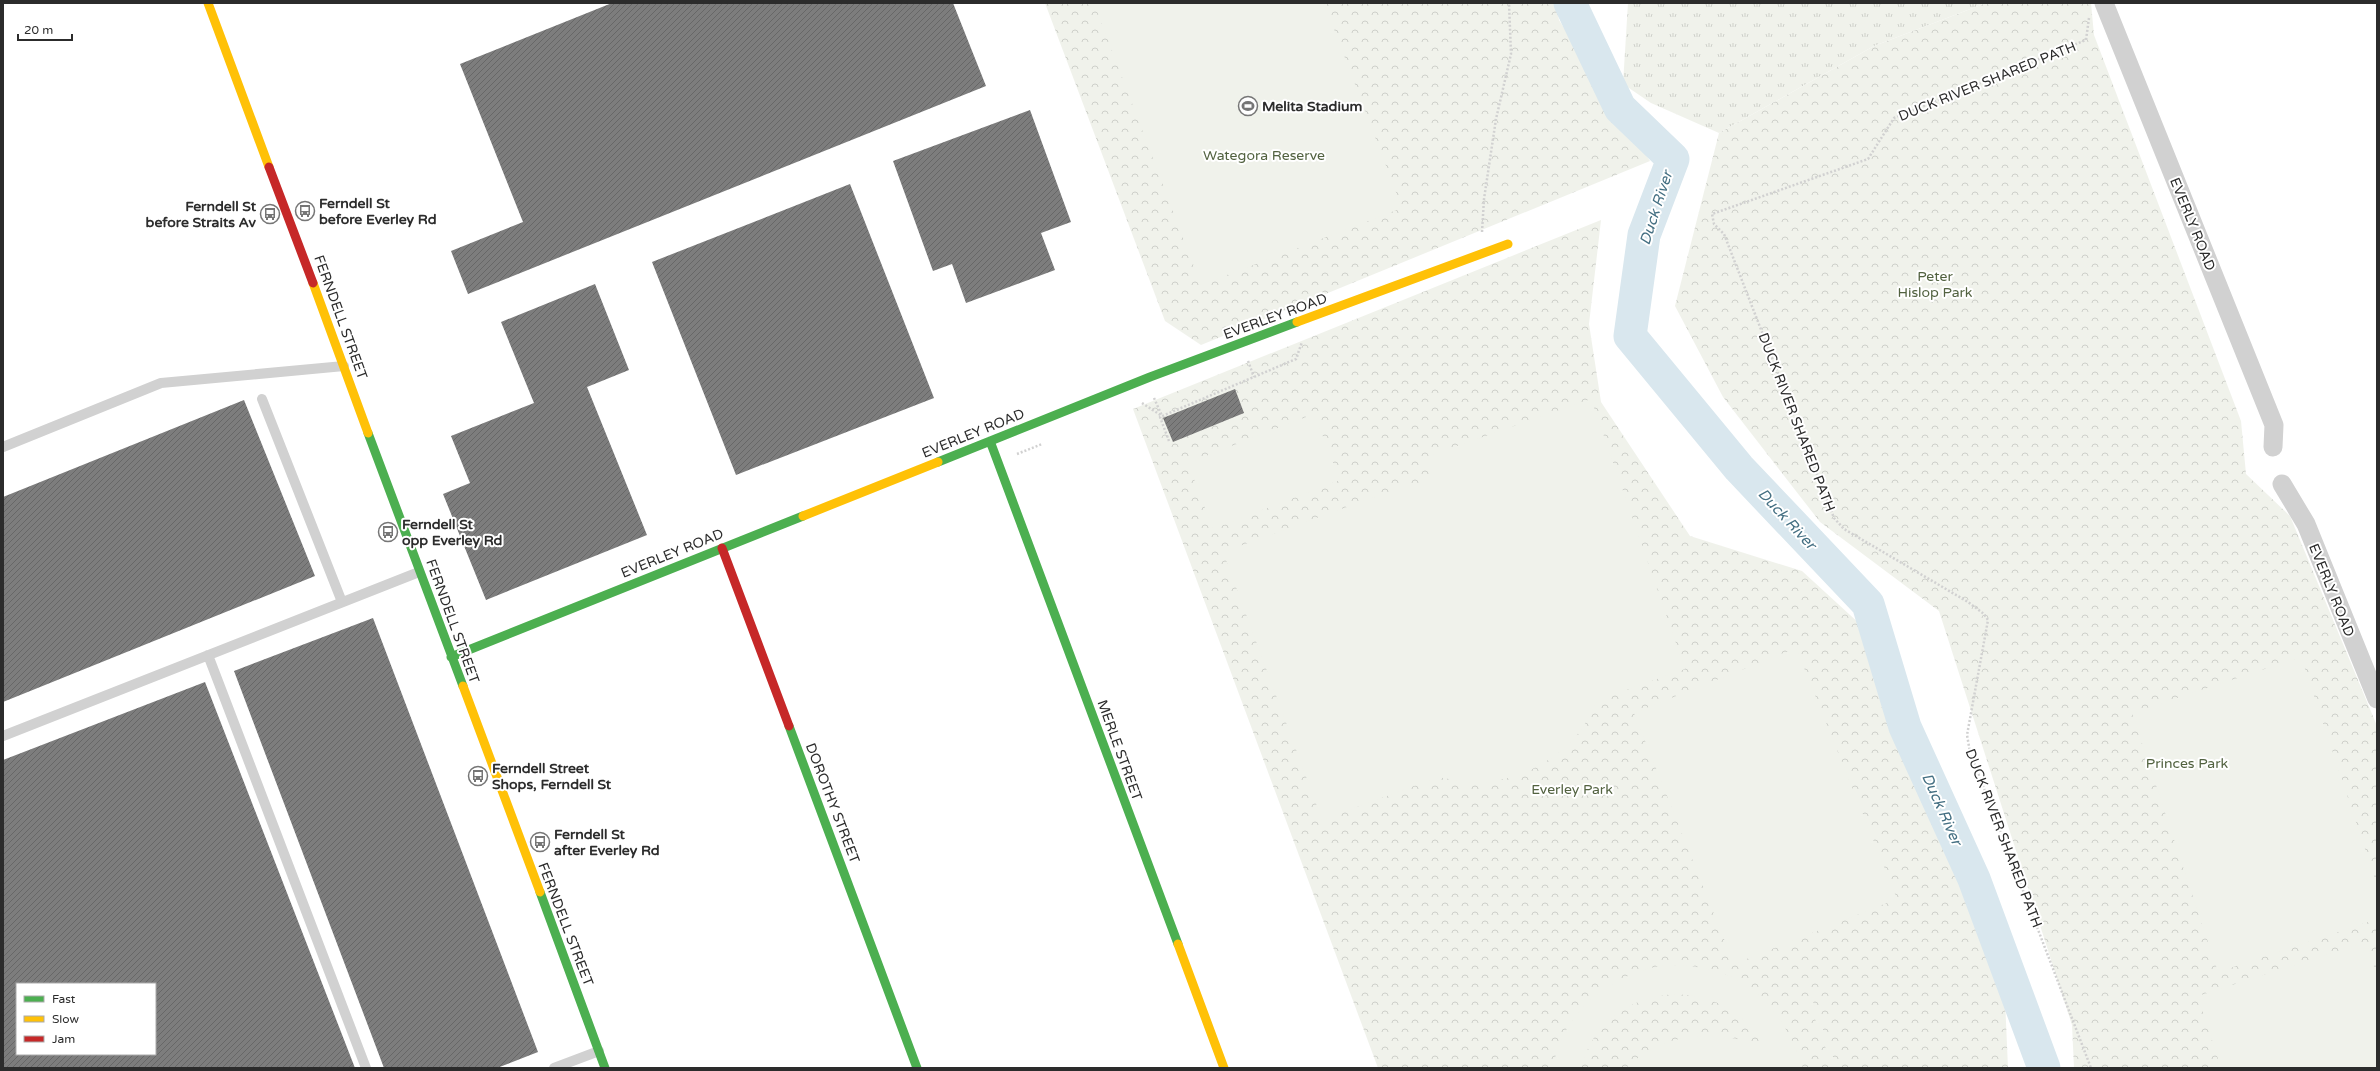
<svg xmlns="http://www.w3.org/2000/svg" width="2380" height="1071" font-family="'Varela Round',sans-serif">
<defs>
<pattern id="grass-tufts" width="24" height="20" patternUnits="userSpaceOnUse"><rect width="24" height="20" fill="#f0f2eb"/><path d="M3 7l-1-3M5 7V3M7 7l1-3M15 17l-1-3M17 17v-4M19 17l1-3" fill="none" stroke="#ced0ca"/></pattern>
<pattern id="forest-crowns" width="20" height="18" patternUnits="userSpaceOnUse"><rect width="20" height="18" fill="#f0f2eb"/><path d="M2 6a3 3 0 1 1 6 0M12 15a3 3 0 1 1 6 0" fill="none" stroke="#ced0ca"/></pattern>
<pattern id="building-hatch" width="6" height="6" patternUnits="userSpaceOnUse"><rect width="6" height="6" fill="#7d7d7d"/><path d="M-1 1l2-2M0 6l6-6M5 7l2-2" fill="none" stroke="#676767"/></pattern>
</defs>
<rect width="100%" height="100%" fill="#fff"/>
<path fill="url(#grass-tufts)" d="M1628 3H1986L1874 46 1719 133 1651 103 1623 84Z"/>
<path fill="url(#forest-crowns)" d="M1045 3H1556L1559 20 1650 161 1201 345 1165 321Z
M1986 3H2091L2094 35 2241 421 2246 474 2290 516 2377 726V1068H2074L2072 1025 1939 611 1820 522 1723 397 1675 306 1719 133 1874 46Z
M1601 220 1589 324 1601 402 1690 536 1802 571 1897 658 1913 759 1970 857 1960 866 2002 930 2008 1068H1378L1133 409Z"/>
<path fill="#f0f2eb" d="M1094 3H1324L1402 208 1201 285Z
M1591 399 1685 669 1598 700 1582 729 1570 743 1555 756 1522 775 1484 783 1465 782 1438 777 1322 820 1223 552 1402 487 1403 488 1433 478 1426 457Z
M1314 414 1340 480 1213 529 1188 463Z
M1796 648 1897 899 1734 964 1634 713Z
M2301 657 2377 885V919L2218 972 2132 713Z
M2366 942 2377 976V1068H2221L2198 996Z
M1664 965C1740 963 1779 999 1803 1068H1626C1667 1030 1713 1031 1763 1045 1721 968 1602 982 1581 1068H1553C1562 1011 1610 975 1664 965Z
M1811 996 1837 1068H1833L1807 997Z"/>
<g fill="none" stroke-linecap="round" stroke-linejoin="round">
<path stroke="#d9e7ee" stroke-width="33" d="M1570 3 1620 108 1673 159 1644 235 1630 336 1739 468 1868 604 1905 727 1974 879 2044 1068"/>
</g>
<path fill="url(#building-hatch)" fill-rule="evenodd" d="M612 3H953L986 86 468 294 451 251 523 222 460 64Z
M1030 110 1071 222 1041 233 1055 270 966 303 952 264 933 271 893 161Z
M850 184 934 398 736 475 652 262Z
M595 284 629 370 587 387 647 535 486 600 443 494 470 483 451 436 534 403 501 322Z
M1235 389 1244 413 1173 442 1163 418Z
M244 400 315 576 3 702V497Z
M373 618 538 1052 497 1068H384L234 671Z
M205 682 355 1068H3V760ZM17 984H155V1054H17Z"/>
<g fill="none" stroke-linecap="round" stroke-linejoin="round">
<path stroke="#d1d1d1" stroke-width="2.5" stroke-dasharray="2 2" stroke-linecap="butt" d="M2089 18 2086 40 1894 118 1868 159 1712 214 1714 224 1724 234 1834 518 1844 529 1968 602 1984 614 1988 620 1967 735 1970 752 2091 1068
M1482 232 1484 199 1496 119 1511 54 1509 3
M1248 361 1254 377
M1154 398 1162 416
M1142 403 1162 416
M1169 441 1160 417 1296 359 1302 342
M1017 454 1042 444"/>
<path stroke="#d1d1d1" stroke-width="10" d="M262 399 342 602
M3 447 161 383 344 366
M208 655 366 1068
M3 736 419 572
M554 1068 599 1051"/>
<path stroke="#d1d1d1" stroke-width="19" d="M2104 3 2274 425 2273 447
M2282 484 2306 524 2377 699"/>
<path stroke="#4caf50" stroke-width="9" d="M368 433 463 686
M990 441 1178 944
M938 462 1150 377 1297 322
M451 657 803 516
M789 726 917 1068
M540 892 605 1068"/>
<path stroke="#ffc107" stroke-width="9" d="M208 3 269 167
M313 283 368 433
M1297 322 1508 244
M803 516 938 462
M463 686 540 892
M1178 944 1224 1068"/>
<path stroke="#c62828" stroke-width="9" d="M269 167 313 283
M722 548 789 726"/>
</g>
<defs>
<g id="stadium-ring" transform="scale(1)"><circle r="9.5" fill="#fff" stroke="#767676" stroke-width="1.5"/><path d="M0-5a6.5 5 0 1 0 0 10a6.5 5 0 1 0 0-10ZM-3.5-1.8h7v3.6h-7Z" fill="#767676"/></g>
<g id="bus-ring" transform="scale(1)"><circle r="9.5" fill="#fff" stroke="#767676" stroke-width="1.5"/><path d="M-5-6H5V4H4V6H2V4H-2V6H-4V4H-5ZM-3.5-4V0h7V-4ZM-3.5 1.2v1.5H-2V1.2ZM2 1.2v1.5H3.5V1.2Z" fill="#767676"/></g>
</defs>
<g fill-rule="evenodd">
<use href="#stadium-ring" x="1248" y="106"/>
<use href="#bus-ring" x="305" y="211"/>
<use href="#bus-ring" x="270" y="214"/>
<use href="#bus-ring" x="388" y="532"/>
<use href="#bus-ring" x="478" y="776"/>
<use href="#bus-ring" x="540" y="842"/>
</g>
<g text-anchor="middle" stroke-width="4" stroke-linejoin="round" paint-order="stroke">
<g font-size="14" fill="#2c2c2c" stroke="#fff">
<text transform="translate(1987 81) rotate(-22)" y="5">DUCK RIVER SHARED PATH</text>
<text transform="translate(2193 224) rotate(68)" y="5">EVERLY ROAD</text>
<text transform="translate(1275 316) rotate(-20)" y="5">EVERLEY ROAD</text>
<text transform="translate(341 317) rotate(70)" y="5">FERNDELL STREET</text>
<text transform="translate(1797 422) rotate(69)" y="5">DUCK RIVER SHARED PATH</text>
<text transform="translate(973 433) rotate(-22)" y="5">EVERLEY ROAD</text>
<text transform="translate(672 553) rotate(-22)" y="5">EVERLEY ROAD</text>
<text transform="translate(2332 590) rotate(68)" y="5">EVERLY ROAD</text>
<text transform="translate(453 621) rotate(70)" y="5">FERNDELL STREET</text>
<text transform="translate(1120 750) rotate(70)" y="5">MERLE STREET</text>
<text transform="translate(833 803) rotate(69)" y="5">DOROTHY STREET</text>
<text transform="translate(2004 838) rotate(69)" y="5">DUCK RIVER SHARED PATH</text>
<text transform="translate(566 924) rotate(69)" y="5">FERNDELL STREET</text>
</g>
<g font-size="14" font-weight="bold" fill="#2c2c2c" stroke="#fff" text-anchor="start">
<text x="1262" y="111">Melita Stadium</text>
<text x="319" y="208">Ferndell St<tspan x="319" dy="16">before Everley Rd</tspan></text>
<text x="256" y="211" text-anchor="end">Ferndell St<tspan x="256" dy="16">before Straits Av</tspan></text>
<text x="402" y="529">Ferndell St<tspan x="402" dy="16">opp Everley Rd</tspan></text>
<text x="492" y="773">Ferndell Street<tspan x="492" dy="16">Shops, Ferndell St</tspan></text>
<text x="554" y="839">Ferndell St<tspan x="554" dy="16">after Everley Rd</tspan></text>
</g>
<g font-size="14" fill="#526240" stroke="#fff">
<text x="1264" y="160">Wategora Reserve</text>
<text x="1935" y="281">Peter<tspan x="1935" dy="16">Hislop Park</tspan></text>
<text x="2187" y="768">Princes Park</text>
<text x="1572" y="794">Everley Park</text>
</g>
<g font-size="15" font-style="italic" fill="#457083" stroke="#fff">
<text transform="translate(1656 208) rotate(-72)" y="5">Duck River</text>
<text transform="translate(1787 519) rotate(47)" y="5">Duck River</text>
<text transform="translate(1942 809) rotate(66)" y="5">Duck River</text>
</g>
</g>
<rect width="2380" height="1071" fill="none" stroke="#2c2c2c" stroke-width="8"/>
<rect x="16" y="983" width="140" height="72" fill="#ffffff" stroke="#ababab"/>
<rect x="24" y="996" width="20" height="6" fill="#4caf50" stroke="#ababab"/>
<text x="52" y="1003" font-size="12" fill="#2c2c2c">Fast</text>
<rect x="24" y="1016" width="20" height="6" fill="#ffc107" stroke="#ababab"/>
<text x="52" y="1023" font-size="12" fill="#2c2c2c">Slow</text>
<rect x="24" y="1036" width="20" height="6" fill="#c62828" stroke="#ababab"/>
<text x="52" y="1043" font-size="12" fill="#2c2c2c">Jam</text>
<path d="M18 34v6h54v-6" fill="none" stroke="#2c2c2c" stroke-width="2"/>
<text x="24" y="34" font-size="12" fill="#2c2c2c" stroke="#ffffff" stroke-width="3" paint-order="stroke">20 m</text>
</svg>
